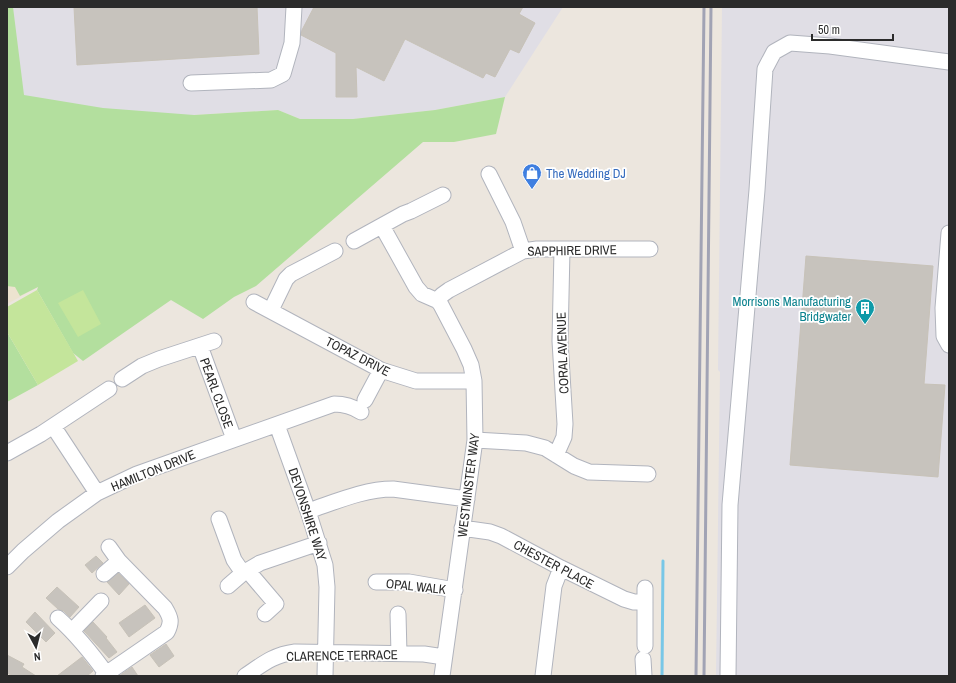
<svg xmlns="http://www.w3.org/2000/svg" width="956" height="683" font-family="'Archivo Narrow',sans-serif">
<rect width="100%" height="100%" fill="#ece6de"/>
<path fill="#e0dee5" d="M7 7H563L505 97 435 110 353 119H300L278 110 20 125Z
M722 7H949V676H716L720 372 718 370Z"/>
<path fill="#ece3cf" d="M7 277 38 287 7 304Z"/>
<path fill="#b3df9e" d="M7 7H13L24 95 103 108 194 115 278 110 300 119H353L435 110 505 97 496 134 454 142H423L256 286 234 297 203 319 171 300 83 361 73 353 37 290 38 287 20 296 15 287 7 286Z
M7 332 38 385 7 402Z"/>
<path fill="#c4e59b" d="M37 290 78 361 38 385 7 332V307Z
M83 290 101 324 78 337 58 303Z"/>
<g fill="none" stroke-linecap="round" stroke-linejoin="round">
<path stroke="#78c7e7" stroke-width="3" d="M662 676 663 561"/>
</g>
<path fill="#c7c3bd" stroke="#c7c2b8" d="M74 7H257L259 54 77 65Z
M314 7H523L519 14 535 23 519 53 510 49 495 77 486 73 483 78 405 39 384 81 356 67 357 97H336V53L301 35 302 30Z
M806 256 933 266 924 384 945 385 938 477 790 465Z
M96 556 103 563 92 573 85 565Z
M118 573 129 584 119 595 107 582Z
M57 587 79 607 70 617 64 611 58 609 46 598Z
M145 605 155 618 129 637 119 623Z
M35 612 55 633 46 642 26 622Z
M93 622 107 637 106 638 117 652 109 658 84 631Z
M166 644 174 656 159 667 150 655Z
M7 655 24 664 22 667 36 676H13L7 673Z
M82 657 93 671 87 676H57Z
M132 667 138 676H119Z"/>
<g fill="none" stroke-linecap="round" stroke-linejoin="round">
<g stroke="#b1b4bd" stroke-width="17">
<path id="minor" d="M191 83 271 80 283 74 292 43 294 7
M489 174 513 222 523 251
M382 226 416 287 422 294 438 301 441 305 464 349 471 365 474 381 475 440 442 676
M949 233 943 308 944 336 949 345
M354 241 403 214 411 211 443 195
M438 301 442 295 449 290 523 251 537 249H650
M254 302 381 370 416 381H474
M271 310 286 279 291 274 335 251
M200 346 234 439
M122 379 142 366 159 359 214 341
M365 400 381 370
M277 425 308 511 325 565 327 587 325 676
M53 426 97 493
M475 440 526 443 545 448 574 466 589 472 648 474
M7 453 41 434 109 389
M556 455 564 437 565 424 560 341 562 250
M308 511C335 502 364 489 393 489L467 499
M219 519 234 560 243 573
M462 528 490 532 501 536 561 568 624 599 634 602H645
M7 567 23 551 58 521 97 493 137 474 334 404C344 404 352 406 361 412
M247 570 276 604 265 614
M104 574 119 561
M376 582H409L455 590
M228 586 243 573 260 563 319 543
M645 588V646
M398 614 399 654
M58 618C77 635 93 655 108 676
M72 631 101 601
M643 659 644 676
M103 676 167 632C172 622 171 618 165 608L119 561 109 547
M245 676C263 664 273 655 295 652L424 654 444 657
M543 676 554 586 561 568
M728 676 730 505 757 190 765 69 774 52 790 43 830 46 949 62"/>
</g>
<use href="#minor" stroke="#fff" stroke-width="15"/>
<path stroke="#a1a3b4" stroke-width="3" d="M696 676 704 7
M704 676 711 7"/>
</g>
<defs>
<g id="shop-pin" transform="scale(1)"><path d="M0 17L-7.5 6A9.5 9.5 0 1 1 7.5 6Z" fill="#3f7fe0" stroke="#fff"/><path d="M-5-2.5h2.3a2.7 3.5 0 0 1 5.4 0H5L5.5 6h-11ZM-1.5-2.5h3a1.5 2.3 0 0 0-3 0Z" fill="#fff"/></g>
<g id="building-pin" transform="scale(1)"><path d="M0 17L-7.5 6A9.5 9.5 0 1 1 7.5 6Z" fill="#0f9aa8" stroke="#fff"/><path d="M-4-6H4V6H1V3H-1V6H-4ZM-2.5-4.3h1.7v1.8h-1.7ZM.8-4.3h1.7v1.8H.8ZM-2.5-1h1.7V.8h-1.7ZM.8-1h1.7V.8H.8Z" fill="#fff"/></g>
</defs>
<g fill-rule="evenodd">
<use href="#shop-pin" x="532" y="173"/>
<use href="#building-pin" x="865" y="308"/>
</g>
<g text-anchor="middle" stroke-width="3.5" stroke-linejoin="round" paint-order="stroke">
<g font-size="13" fill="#366cbe" stroke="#fff" text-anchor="start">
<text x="546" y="178">The Wedding DJ</text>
</g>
<g font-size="13" fill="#2b2b2b" stroke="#fff">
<text transform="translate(572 250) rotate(-1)" y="5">SAPPHIRE DRIVE</text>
<text transform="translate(562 353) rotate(-92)" y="5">CORAL AVENUE</text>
<text transform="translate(358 356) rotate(27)" y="5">TOPAZ DRIVE</text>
<text transform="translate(217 393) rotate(70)" y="5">PEARL CLOSE</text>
<text transform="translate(153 470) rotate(-22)" y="5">HAMILTON DRIVE</text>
<text transform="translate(468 485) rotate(-83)" y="5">WESTMINSTER WAY</text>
<text transform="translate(308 514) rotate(72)" y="5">DEVONSHIRE WAY</text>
<text transform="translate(554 564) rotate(28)" y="5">CHESTER PLACE</text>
<text transform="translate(416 586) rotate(6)" y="5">OPAL WALK</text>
<text transform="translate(342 655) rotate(-1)" y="5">CLARENCE TERRACE</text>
</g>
<g font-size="13" fill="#0d838f" stroke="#fff" text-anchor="end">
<text x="851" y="306">Morrisons Manufacturing<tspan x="851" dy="15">Bridgwater</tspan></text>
</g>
</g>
<rect width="956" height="683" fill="none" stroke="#2b2b2b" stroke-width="16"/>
<g transform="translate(36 647) rotate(173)" stroke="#ffffff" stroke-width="3" paint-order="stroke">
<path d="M0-3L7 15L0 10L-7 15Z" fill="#2b2b2b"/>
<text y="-6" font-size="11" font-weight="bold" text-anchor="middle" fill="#2b2b2b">N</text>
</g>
<path d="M812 34v6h81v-6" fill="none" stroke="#2b2b2b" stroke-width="2"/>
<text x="818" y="34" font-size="12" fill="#2b2b2b" stroke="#ffffff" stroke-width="3" paint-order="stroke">50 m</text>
</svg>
